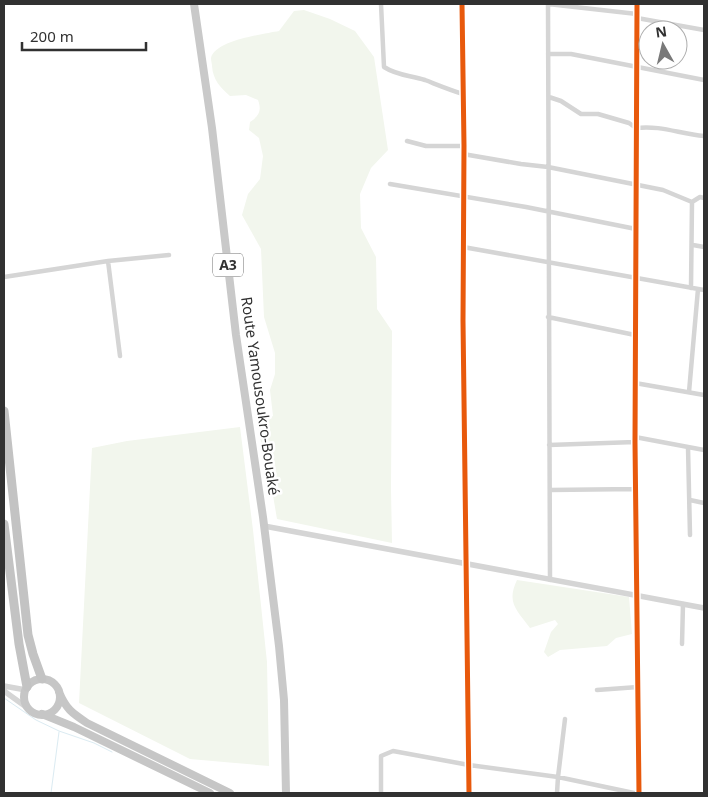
<svg xmlns="http://www.w3.org/2000/svg" width="708" height="797" font-family="'Noto Sans',sans-serif">
<rect width="100%" height="100%" fill="#fff"/>
<path fill="#f2f6ed" d="M304 10 330 19 355 31 374 57 388 150 371 168 360 194 361 228 376 257 377 309 392 331 391 489 392 543 277 519 267 460 260 438V426L264 421 273 416 270 390 275 374V353L264 317 261 249 242 215 248 194 260 179 263 156 259 138 249 130 250 122C259 116 262 111 258 100L246 95 230 96C220 87 213 80 212 66 212 64 211 61 211 58 215 40 264 34 279 31L294 11Z
M240 427 253 530 267 662 269 766 190 759 79 703 92 448 127 441Z
M517 580 629 597 632 634 616 638 607 646 560 650 548 657 544 652 551 632 558 624 555 620 530 628C517 610 506 603 517 580Z"/>
<g fill="none" stroke-linecap="round" stroke-linejoin="round">
<path stroke="#dbebf2" stroke-width="1" d="M4 698 36 720 59 731 94 743 112 752
M51 793 59 732"/>
<path stroke="#d5d5d5" stroke-width="4.5" d="M381 4 384 67C398 76 410 75 425 80 438 85 450 90 463 94
M462 4 464 146 463 321 469 793
M548 4 550 580
M548 4 637 14
M637 4 635 442 639 793
M637 18 704 30
M548 54H571L704 80
M549 97 561 101 581 114H598L629 123 636 128C661 125 680 134 704 136
M407 141 426 146H464
M463 154 521 164 548 167 663 190 692 202
M390 184 526 207 636 229
M692 202 700 197 704 198
M693 245 704 247
M463 247 704 290
M108 261 120 356
M4 277 108 261 169 255
M691 288 692 202
M548 317 635 335
M635 383 704 395
M689 392 698 289
M635 437 704 450
M549 445 635 442
M688 447 690 535
M550 490 636 489
M690 500 704 503
M682 644 683 604
M597 690 638 687
M381 793V756L393 751 469 765 558 777 634 793
M557 793 558 777 565 719"/>
<path stroke="#d5d5d5" stroke-width="5.5" d="M264 526 704 608
M4 686 26 690
M4 691 29 709"/>
<path stroke="#c9c9c9" stroke-width="8" d="M194 4 212 128 236 335 263 517 279 646 284 700 286 793"/>
<path stroke="#c6c6c6" stroke-width="8" d="M24 697a18 18 0 1 1 36 0a18 18 0 1 1-36 0Z
M59 692C66 709 72 713 87 723L230 793
M42 714 74 727 210 793"/>
<path stroke="#c3c3c3" stroke-width="9" d="M4 411 28 635 33 654 42 679
M4 524 19 644 27 687"/>
<g stroke="#fff" stroke-width="8">
<path id="cycleway" d="M462 4 464 146 463 321 469 793
M637 4 635 442 639 793"/>
</g>
<use href="#cycleway" stroke="#e8590c" stroke-width="5"/>
</g>
<g text-anchor="middle" stroke-width="5" stroke-linejoin="round" paint-order="stroke">
<rect fill="#fff" stroke="#6f6f6f" stroke-width="1" x="213" y="253.5" width="30" height="23" rx="4"/>
<g font-size="14" font-weight="bold" fill="#313131">
<text x="228" y="270">A3</text>
</g>
<g font-size="15" fill="#313131" stroke="#fff">
<text transform="translate(260 396) rotate(82)" y="5">Route Yamousoukro-Bouaké</text>
</g>
</g>
<rect width="708" height="797" fill="none" stroke="#313131" stroke-width="10"/>
<g transform="translate(663 45) rotate(352)"><circle r="24" fill="#ffffff" stroke="#adadad"/>
<path d="M0-4L9 19L0 12L-9 19Z" fill="#797979"/>
<text y="-8" font-size="14" font-weight="bold" text-anchor="middle" fill="#313131">N</text>
</g>
<path d="M22 42v8h124v-8" fill="none" stroke="#313131" stroke-width="2.5"/>
<text x="30" y="42" font-size="15" fill="#313131" stroke="#ffffff" stroke-width="4" paint-order="stroke">200 m</text>
</svg>
